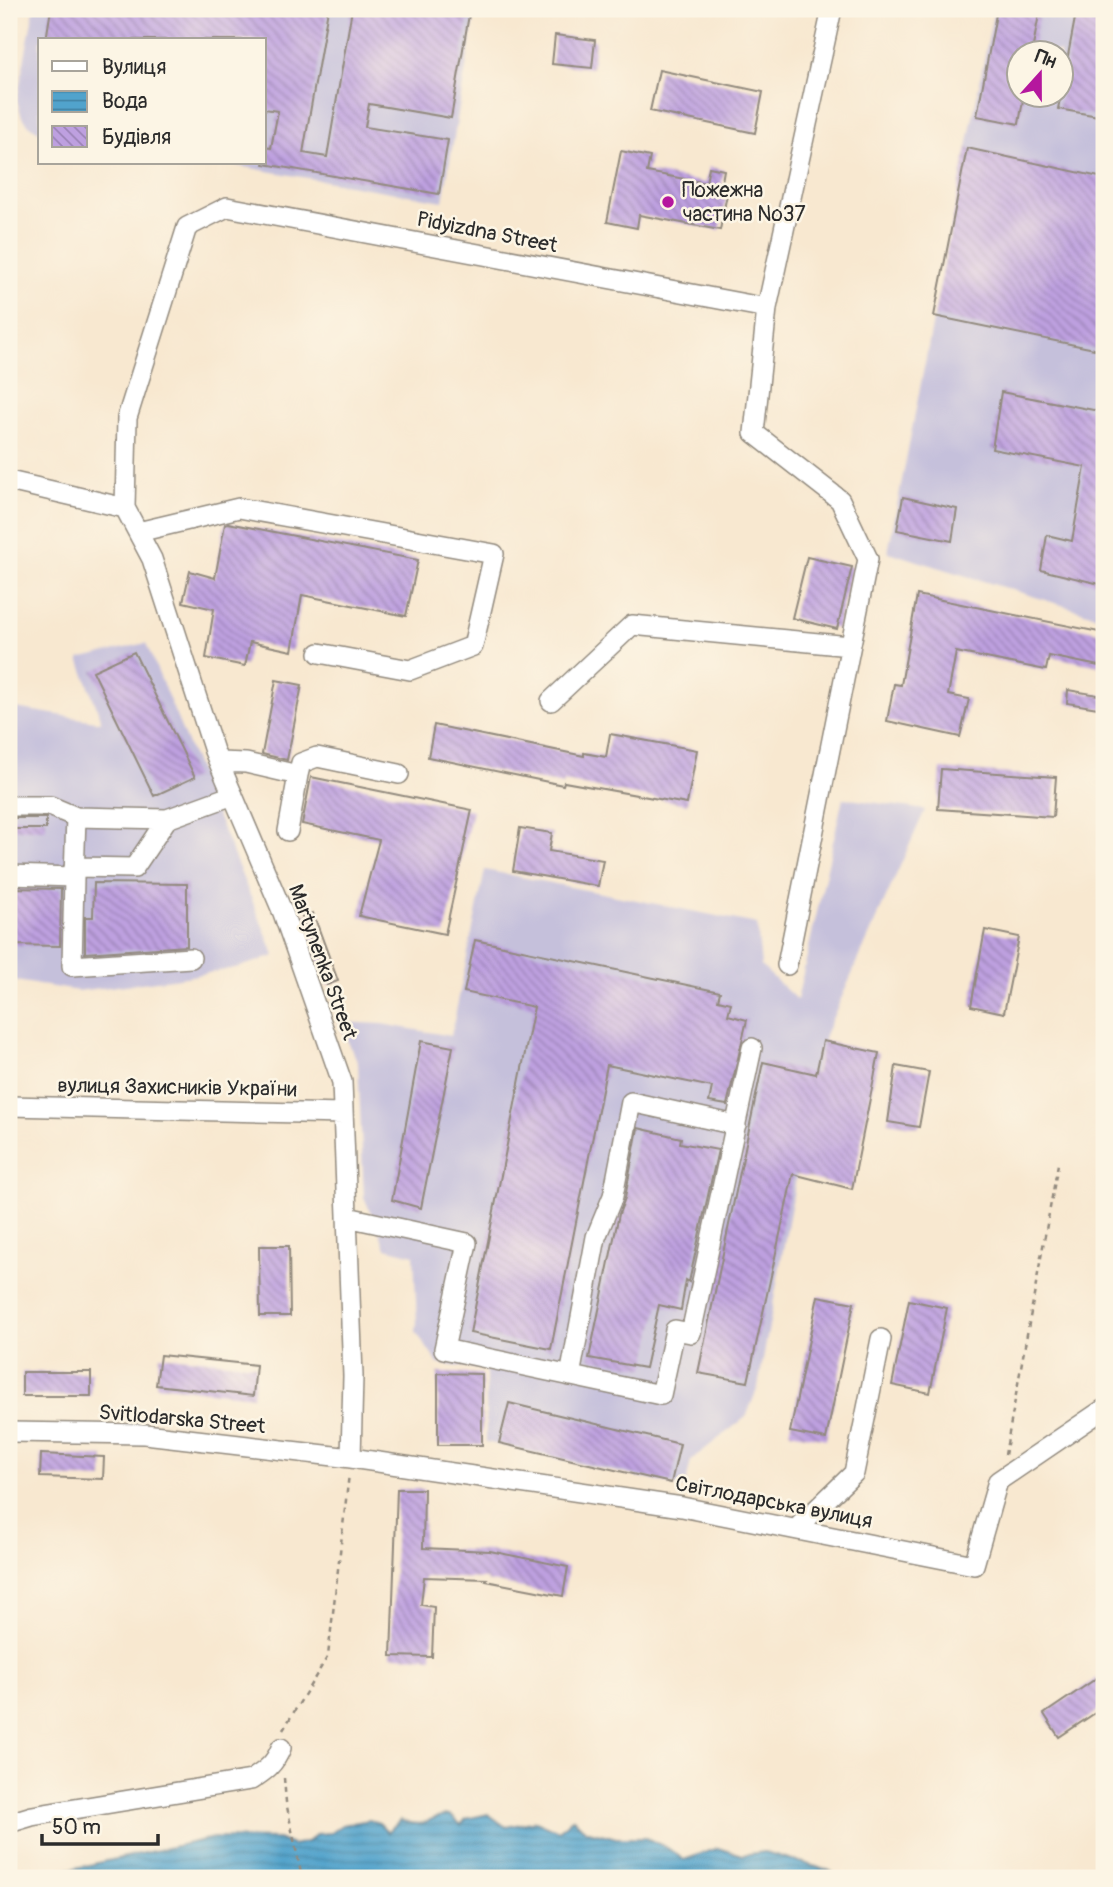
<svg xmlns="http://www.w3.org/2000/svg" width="1113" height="1887" font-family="Pangolin,sans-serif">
<defs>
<pattern id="water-rules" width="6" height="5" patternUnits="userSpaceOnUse" patternTransform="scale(1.75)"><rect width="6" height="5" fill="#51a3cc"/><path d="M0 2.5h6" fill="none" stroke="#4385a6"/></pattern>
<pattern id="building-back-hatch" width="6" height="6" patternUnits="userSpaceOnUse" patternTransform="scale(1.75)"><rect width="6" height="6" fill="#bea0e0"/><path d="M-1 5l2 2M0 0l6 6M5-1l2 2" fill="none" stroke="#9b83b6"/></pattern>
</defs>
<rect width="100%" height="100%" fill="#fcf5e5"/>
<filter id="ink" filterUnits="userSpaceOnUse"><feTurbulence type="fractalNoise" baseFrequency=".0143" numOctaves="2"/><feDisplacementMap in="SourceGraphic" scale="14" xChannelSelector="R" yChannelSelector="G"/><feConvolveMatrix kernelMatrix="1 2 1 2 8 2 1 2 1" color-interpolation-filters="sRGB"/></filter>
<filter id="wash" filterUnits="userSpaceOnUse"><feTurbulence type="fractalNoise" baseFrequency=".00686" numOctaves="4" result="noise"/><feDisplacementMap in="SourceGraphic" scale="28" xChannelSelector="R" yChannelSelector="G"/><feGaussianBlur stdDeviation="1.57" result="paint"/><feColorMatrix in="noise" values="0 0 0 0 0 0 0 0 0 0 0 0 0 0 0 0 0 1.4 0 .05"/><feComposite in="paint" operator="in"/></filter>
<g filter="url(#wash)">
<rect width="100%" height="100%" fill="#f8e8d0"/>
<path fill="#c5c0db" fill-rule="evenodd" d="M34 9H476L443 201 221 163H264V40H40V131L37 130 31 127 22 117 17 100Z
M994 9H1104V618L888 552ZM1018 52H1060V94H1018Z
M146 643 275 956 236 968 180 978 78 991 9 980V707L102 722 79 659Z
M843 798 925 810 825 1035 817 1063 758 1387 746 1417 691 1460 685 1488 486 1442V1370L438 1364 416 1332 417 1323 414 1255 386 1248 364 1197 358 1062 338 1022 382 1024 451 1036 485 870 757 924 761 966 797 1000Z"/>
<path fill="url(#water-rules)" stroke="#3e677c" stroke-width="2" d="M488 1814 506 1827 536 1821 559 1831 573 1818 585 1830 616 1838H646L666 1847 684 1860 718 1848 742 1855 765 1852 830 1871 839 1878H29L213 1838 278 1839 292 1845 307 1842 317 1834 330 1833 342 1825 369 1820 379 1823 388 1832 400 1820C428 1831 427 1815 450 1815L461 1825 466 1819Z"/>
<g id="blocks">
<path fill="url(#building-back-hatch)" d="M51 9H328L303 153 327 157 352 9H470L451 118 369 104 365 127 448 140 439 194 264 164V147L271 148 278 111 264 109V40H46Z
M997 9H1040L1032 52H1018V94H1024L1019 124 977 116Z
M1076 13 1104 18V117L1058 109Z
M555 35 595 40 592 68 552 64Z
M659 70 763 92 755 133 650 111Z
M967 148 1104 178V351L934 316Z
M621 151 650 157 647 172 706 183 709 167 724 170 721 187 728 189 720 230 639 215 637 228 607 222Z
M1001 392 1104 412V585L1041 570 1047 535 1072 541 1085 467 992 449Z
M903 497 957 509 952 541 897 530Z
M228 523 418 560 406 616 302 595 292 651 250 642 245 666 206 658 214 609 183 602 190 571 215 578 225 524Z
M807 557 852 567 837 629 792 618Z
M917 595 1104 633V667L1049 656 1046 670 956 652 948 695 969 699 960 737 887 721 894 684 901 685Z
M134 652 195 777 154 796 93 671Z
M276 680 302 685 287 760 262 754Z
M1068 690 1104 696V709L1067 703Z
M434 725 584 756V753L606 757 610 734 697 750 687 804 564 782 563 785 428 757Z
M941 769 1056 777 1053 817 938 809Z
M311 777 472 810 445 934 359 916 379 840 302 824Z
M9 818H46V829H9Z
M520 828 552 833 549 851 603 860 598 886 513 871Z
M94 883 187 884V946L85 953V917H93Z
M9 888 61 889 60 946 9 945Z
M313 913 338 981 327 985 302 916Z
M985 930 1019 937 1004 1013 971 1006Z
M475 940 720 992 718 1000 731 1003 728 1015 747 1020 727 1105 709 1102 712 1087 607 1065 551 1349 470 1333 534 1007 464 992Z
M421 1041 453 1047 421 1208 392 1200Z
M823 1041 879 1053 852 1189 793 1174 748 1382 698 1373 763 1062 816 1074Z
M896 1066 929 1072 919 1127 888 1122Z
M638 1128 681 1138 680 1143 718 1150 689 1282 686 1280 681 1310 659 1305 645 1368 589 1358 619 1214 625 1198Z
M259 1246H289L290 1316H260Z
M818 1296 854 1303 826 1439 790 1432Z
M909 1300 947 1308 930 1393 892 1385Z
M160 1355 256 1365 253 1396 156 1385Z
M22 1372H91V1396H22Z
M438 1373 482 1374V1445H438Z
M509 1403 680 1444 671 1483 499 1443Z
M41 1454 104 1457 103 1479 40 1477Z
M397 1489H424L423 1548 490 1551 568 1567 563 1596 486 1581 487 1579 424 1577 421 1605 434 1607 432 1657 391 1656Z
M1097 1678 1104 1689V1707L1059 1737 1044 1714Z"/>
</g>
</g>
<g filter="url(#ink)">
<use href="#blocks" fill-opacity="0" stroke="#928a7e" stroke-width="2"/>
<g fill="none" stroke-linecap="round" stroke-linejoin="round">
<g stroke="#928a7e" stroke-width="22">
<path id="minor" d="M767 308 754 433 840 500 868 559 787 965
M9 481 125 508
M138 532 239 508 494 554 473 646 410 670 319 653
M551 701 632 625 850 646
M219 762 246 763 298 775 301 763 317 757 399 774
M9 806H50L76 817 167 819 233 795
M288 831 298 775
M74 867 134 868 167 819
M9 875 74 877 76 817
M74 877 72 966 191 958
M9 1106 343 1114
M347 1217 467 1243 444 1349 661 1395 675 1330 691 1333 752 1048
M570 1376 596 1237 613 1196 631 1102 736 1125
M9 1432 145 1434 351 1458 682 1507 974 1565 998 1481 1104 1409
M351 1458 353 1376 342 1082 283 913 214 751 152 559 125 508 127 418 187 227 227 207 767 308 832 9
M796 1529 854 1473 881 1339
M9 1823 32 1816 251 1780C265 1771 275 1764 281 1748"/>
</g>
<path stroke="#928a7e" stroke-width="2.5" stroke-dasharray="5 5" stroke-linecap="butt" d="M1005 1455 1058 1164
M283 1730 328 1656 349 1474
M284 1778 286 1802 302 1878"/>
<use href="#minor" stroke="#fff" stroke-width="19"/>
</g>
</g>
<circle fill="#b5179e" stroke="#fcf5e5" stroke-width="2.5" cx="668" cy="202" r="7"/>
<g text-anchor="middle" stroke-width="5" stroke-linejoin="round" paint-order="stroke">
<g font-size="21" fill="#2b2b2b" stroke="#fcf5e5" text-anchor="start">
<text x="682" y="197">Пожежна<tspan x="682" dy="24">частина №37</tspan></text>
</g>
<g font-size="21" fill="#2b2b2b" stroke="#fcf5e5">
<text transform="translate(487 232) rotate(11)" y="7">Pidyizdna Street</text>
<text transform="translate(323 962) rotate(70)" y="7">Martynenka Street</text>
<text transform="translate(177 1087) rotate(1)" y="7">вулиця Захисників України</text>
<text transform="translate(182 1419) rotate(5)" y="7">Svitlodarska Street</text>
<text transform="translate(774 1502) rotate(11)" y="7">Світлодарська вулиця</text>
</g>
</g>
<rect width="1113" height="1887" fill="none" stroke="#fcf5e5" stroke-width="35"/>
<rect x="38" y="38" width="228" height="126" fill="#fcf5e5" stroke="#a8a49b" stroke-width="2"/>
<rect x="52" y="61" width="35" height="10" fill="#ffffff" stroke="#a8a49b" stroke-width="2"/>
<text x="102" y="74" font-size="21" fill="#2b2b2b">Вулиця</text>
<rect x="52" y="91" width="35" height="21" fill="url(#water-rules)" stroke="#a8a49b" stroke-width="2"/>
<text x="102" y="108" font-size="21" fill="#2b2b2b">Вода</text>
<rect x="52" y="126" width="35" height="21" fill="url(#building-back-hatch)" stroke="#a8a49b" stroke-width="2"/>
<text x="102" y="144" font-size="21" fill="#2b2b2b">Будівля</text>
<g transform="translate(1040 74) rotate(21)"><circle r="33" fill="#fcf5e5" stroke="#a8a49b" stroke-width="2"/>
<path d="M0-5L12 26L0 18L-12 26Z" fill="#b5179e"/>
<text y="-10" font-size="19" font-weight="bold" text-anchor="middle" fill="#2b2b2b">Пн</text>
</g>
<path d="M42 1834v10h116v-10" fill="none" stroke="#2b2b2b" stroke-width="3.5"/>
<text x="52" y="1834" font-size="21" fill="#2b2b2b" stroke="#fcf5e5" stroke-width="5" paint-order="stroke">50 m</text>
</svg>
